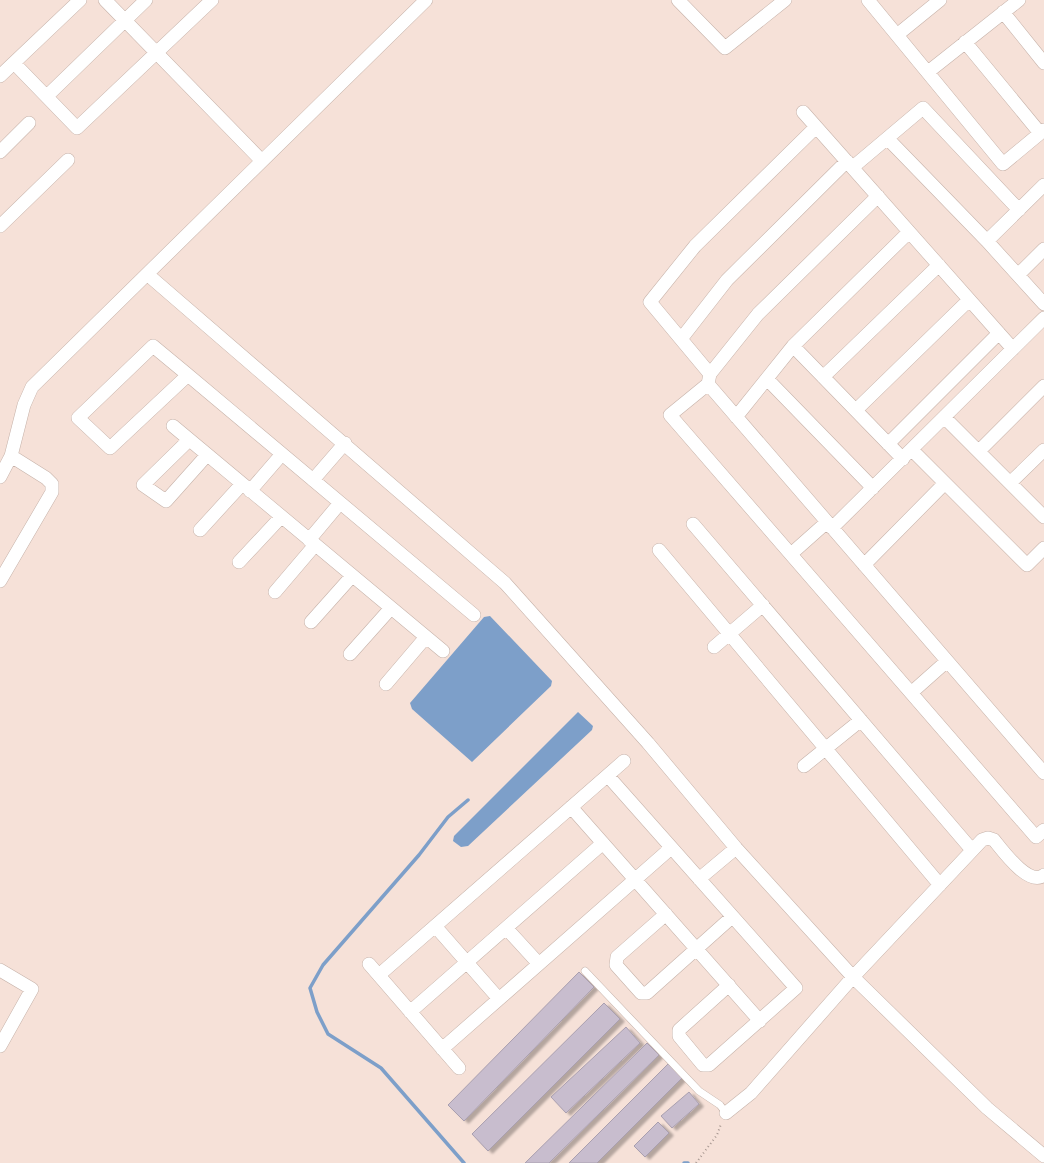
<svg xmlns="http://www.w3.org/2000/svg" width="1044" height="1163" font-family="Raleway,sans-serif">
<defs>
<filter id="shadow"><feDropShadow dx="4.5" dy="2.5" stdDeviation="1" flood-color="#0004"/></filter>
</defs>
<rect width="100%" height="100%" fill="#f6e1d8"/>
<path fill="#7d9fc9" d="M490 616 552 681 551 686 472 762 412 709 410 703 484 617Z
M578 712 593 726 592 730 468 846 461 847 453 841 454 836Z"/>
<g fill="none" stroke-linecap="round" stroke-linejoin="round">
<path stroke="#7d9fc9" stroke-width="3.5" d="M464 1163 381 1068 328 1034 317 1012 310 988 323 965 419 855 448 817 468 800
M684 1163H688"/>
</g>
<path fill="#c8bdce" stroke="#a99faf" filter="url(#shadow)" d="M579 972 594 987 464 1121 448 1105Z
M604 1003 620 1019 488 1151 472 1134Z
M626 1027 640 1043 566 1113 551 1097Z
M647 1043 659 1055 549 1163H525Z
M668 1064 682 1078 597 1163H569Z
M689 1092 699 1104 672 1128 661 1116Z
M658 1122 669 1133 645 1157 634 1146Z"/>
<g fill="none" stroke-linecap="round" stroke-linejoin="round">
<g stroke="#c6b2a9" stroke-width="8">
<path id="lane" d="M585 971 699 1091 720 1105 726 1113"/>
</g>
<g stroke="#c6b2a9" stroke-width="14">
<path id="street" d="M105 0 262 161
M678 0 725 48 785 0
M868 0 1003 164 1044 130
M1003 12 1044 63
M897 35 940 0
M965 42 1040 133
M14 63 77 128 212 0
M928 72 1019 0
M0 76 80 0
M47 96 146 0
M803 112 1013 349
M816 127 695 246 650 302 710 374 708 384 1044 773
M888 139 987 241 1044 304
M0 152 29 123
M853 167 923 108 1019 210
M0 226 68 160
M987 241 1044 185
M147 274 505 583 648 743 736 848 853 977 987 1108 1044 1156
M1018 275 1044 249
M681 339 727 280 847 161
M793 346 903 459
M710 374 758 314 878 196
M188 375 110 448 78 418 153 346 188 375 474 615
M823 377 939 265
M768 380 873 488
M708 384 670 415 1036 837 1044 830
M856 410 969 300
M736 417 793 346 909 232
M944 417 1044 517
M173 426 443 651
M189 440 143 485 166 501 207 455
M888 444 999 333
M912 450 1027 565 1044 548
M979 451 1044 386
M0 477 11 456 24 405 32 387 426 0
M313 480 345 443
M1010 483 1044 450
M250 491 282 454
M693 524 972 850
M832 528 1044 318
M200 530 242 484
M309 540 340 503
M659 550 940 885
M791 554 827 522
M239 562 281 517
M864 565 945 483
M0 581 52 492V484L46 478 11 456
M275 592 315 545
M311 622 352 576
M714 647 763 605
M350 654 391 608
M386 684 426 637
M911 693 947 661
M804 766 861 720
M608 776 796 988 709 1065H703L679 1036V1030L729 985
M571 807 760 1021
M699 879 736 848
M666 914 617 957 616 965 641 993H647L732 917
M435 926 499 999
M506 928 539 964
M369 964 459 1068
M0 970 32 989 0 1046
M379 975 624 761
M410 1012 603 843
M442 1049 671 848
M726 1113 751 1093 853 977 982 840 988 838 994 840C1003 851 1029 887 1044 875"/>
</g>
<path stroke="#a89891" stroke-width="2" stroke-dasharray="1 3" stroke-linecap="butt" d="M696 1163 717 1135 721 1124"/>
<use href="#lane" stroke="#fff" stroke-width="7"/>
<use href="#street" stroke="#fff" stroke-width="13"/>
</g>
</svg>
